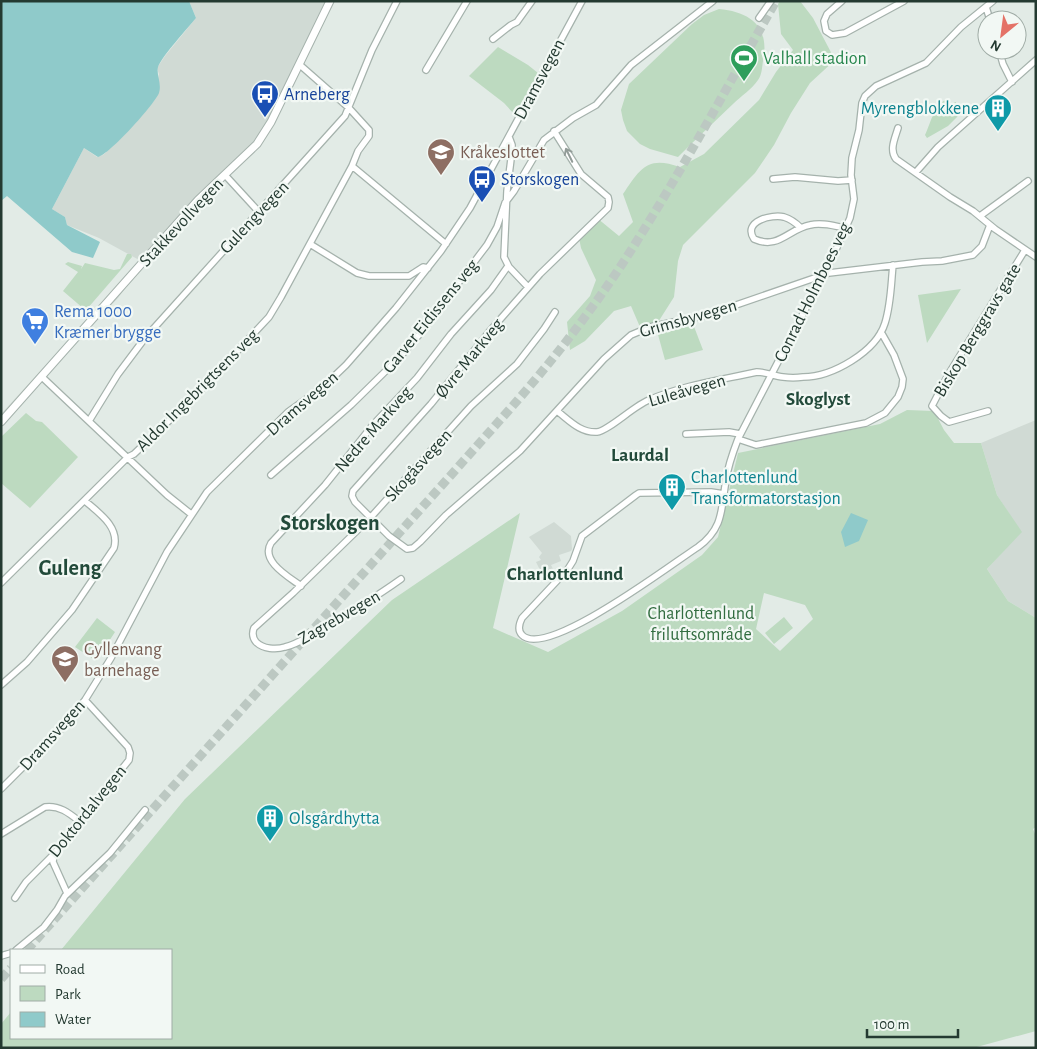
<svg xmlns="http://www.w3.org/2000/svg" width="1037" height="1049" font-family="'Alegreya Sans',sans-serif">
<rect width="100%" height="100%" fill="#e2ebe6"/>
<path fill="#d0dad4" d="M189 1H329L258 146 208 193 138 271 118 298 1 419V414L141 261 99 238 67 225 65 217 52 209 84 148 97 157 103 155 122 137 153 102 159 74 157 68 165 56 196 18Z
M1036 420V618L1008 601 987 569 1021 532 997 495 981 443Z
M554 522 571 536 572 549 571 551 559 555 561 561 551 565 553 569 542 574 536 562 541 560 539 557 542 553 529 537Z"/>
<path fill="#bddac0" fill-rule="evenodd" d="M780 1H800L813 18 835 60 810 83 791 113 774 145 755 173 683 245 678 261 674 297 655 327H640L631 306 614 311 585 341 570 350 567 322 590 296 596 280 581 248 579 238 597 218 619 236 633 222 623 194C640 169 647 155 680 167L704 154 759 100 776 72 793 50 781 34 778 4Z
M719 9C751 12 770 27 763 61 762 67 762 75 758 80 752 89 741 96 733 104 715 121 696 139 678 157L650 149 640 144 627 131 623 120 621 110 629 84 692 24 704 15Z
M498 47 528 65 538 73 517 113 514 114 504 103 469 76Z
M948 99 951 104 956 102V106L961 113 948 126 927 138 925 135C931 123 934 103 948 99Z
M127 254H131L132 257 87 309 85 308 84 309 63 291 78 272 65 264 68 262 82 266 81 269 85 263 114 270 120 269Z
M961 289 927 343 918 295Z
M693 324 703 350 665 360 657 331Z
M907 410 934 411 944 430 954 443H981L997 495 1022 532 987 569 1008 601 1036 618V827L1033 829 1036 836V1031L973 1048H1V1024L11 1012V1038H171V950H61L185 799 392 600 520 513 493 628 548 652 622 611 702 555 718 537 738 453 880 424ZM764 593 805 605 813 619 780 651 756 629Z
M26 413 36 421 42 422 78 457 30 508 1 483V437Z
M784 617 793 628 774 644 765 633Z
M97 618 115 632 96 661 75 647Z"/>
<path fill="#8fcaca" d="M1 1H189L196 18C188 28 162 56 158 67 156 74 162 84 159 93 154 105 109 155 98 157L84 148 52 209 65 217 67 225 100 242 93 258 72 252 7 196 1 201Z
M851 513 868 520 859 541 845 547 841 532Z"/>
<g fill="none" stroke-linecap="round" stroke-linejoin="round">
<path stroke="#bcc8c2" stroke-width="9" stroke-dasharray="9 4.5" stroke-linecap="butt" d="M27 950 509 410C555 358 598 303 635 244 685 165 730 82 776 1
M1 979 11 968"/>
<g stroke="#a5b2ac" stroke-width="8">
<path id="minor" d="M842 1 827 14 824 21 826 31 832 35 845 33 904 1
M986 7 990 20
M759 18 771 1
M493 39 511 25 517 22 532 1
M999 50 1003 64 1012 82
M300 65 349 108 369 130V136L358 151 352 166 446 244
M426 70 467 1
M898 128C895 138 889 150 896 159L950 197 973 211 995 229 1036 257
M554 131 581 174 608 197 609 202 608 208 540 274 489 332 431 404 353 491 352 496 355 502 389 536 407 549 413 548 420 542 446 515 520 451 604 359 631 335 650 327 707 315 829 273 922 262 942 261 973 255 982 246 990 225
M509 137 512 145V151L507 191 504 257 509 267 528 287
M916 172 938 147 1036 60
M225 175 259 212
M773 179 795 177 838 181 852 180
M980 216 1028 181
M801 228C796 223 791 219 784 217 772 214 742 221 754 239 779 250 788 229 810 225 822 222 834 226 845 228
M310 244 357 273 369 276H409L423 267 428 268
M42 377 167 495 191 514
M557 411C569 420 580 433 597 432 608 431 635 405 649 400 683 385 721 380 757 372 766 372 774 376 783 377 790 378 796 378 803 377 832 377 876 352 885 323 891 304 891 284 893 265
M988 411 949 422 941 416 932 406 948 375 1025 250
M89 421 118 374 145 338 345 116 372 50 397 1
M686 434 729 432 740 434
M738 439 756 445 866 423 885 413 898 397 902 387 903 379 894 355 881 332
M271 475 351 405 400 357 418 336 487 245 497 227 505 203 514 191 544 140 573 118 596 105 631 65 713 1
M724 494 711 492 639 493 636 495 582 536 573 561 568 569 522 618C519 624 517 630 522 635 546 660 673 563 698 547 724 528 721 509 726 480 728 466 733 452 738 439L834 254 850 218 854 199 851 175 852 158 859 130 862 103 865 96 876 86 926 63 961 27 993 1
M401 579C373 599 343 617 313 634 304 639 295 645 285 647 276 650 263 649 256 642 252 637 252 633 254 628L293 593 371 517 471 406 517 364 544 329 555 312
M1 583 128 457 134 454 200 391 269 317 281 297 352 166
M301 586C289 577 260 561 271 543L325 485 372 426 417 378 451 334 491 290 508 266
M1 685 27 662 72 610 114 548C120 527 99 513 85 501
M1 789 62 728 85 700 111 658 167 552 207 492 288 412 323 387 346 365 396 308 441 251 470 208 582 1
M1 834 45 807C59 805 69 813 79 821
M54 854 53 862 67 893
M15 898 26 882 54 854 129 760 130 753 128 747 85 700
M16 950 44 927 57 910 65 896 110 853 145 810
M1 956 11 953"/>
</g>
<g stroke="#a5b2ac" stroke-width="9">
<path id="tertiary" d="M1 422 198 200 257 144 271 122 330 1"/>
</g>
<use href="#minor" stroke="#fff" stroke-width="5.5"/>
<use href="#tertiary" stroke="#fff" stroke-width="7"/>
</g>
<defs><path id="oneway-shaft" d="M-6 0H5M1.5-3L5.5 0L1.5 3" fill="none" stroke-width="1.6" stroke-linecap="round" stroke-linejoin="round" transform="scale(1.25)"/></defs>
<use stroke="#929c98" href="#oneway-shaft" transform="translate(569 155) rotate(-116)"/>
<defs>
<g id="stadium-pin" transform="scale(1.4375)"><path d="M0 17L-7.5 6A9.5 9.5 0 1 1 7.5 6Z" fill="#2e9e5b" stroke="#f2f8f4"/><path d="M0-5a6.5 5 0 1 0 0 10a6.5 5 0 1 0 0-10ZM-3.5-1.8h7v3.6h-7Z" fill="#fff"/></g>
<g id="bus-pin" transform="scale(1.4375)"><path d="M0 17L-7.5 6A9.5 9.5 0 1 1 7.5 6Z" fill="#1a4fb4" stroke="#f2f8f4"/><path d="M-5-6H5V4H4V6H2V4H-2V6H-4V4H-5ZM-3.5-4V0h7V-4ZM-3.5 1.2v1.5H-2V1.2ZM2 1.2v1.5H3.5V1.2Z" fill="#fff"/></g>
<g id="building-pin" transform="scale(1.4375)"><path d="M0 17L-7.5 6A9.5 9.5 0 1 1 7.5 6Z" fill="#0f9aa8" stroke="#f2f8f4"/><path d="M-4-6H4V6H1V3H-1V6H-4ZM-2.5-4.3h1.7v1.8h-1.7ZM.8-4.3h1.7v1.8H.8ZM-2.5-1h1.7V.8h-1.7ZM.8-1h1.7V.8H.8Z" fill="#fff"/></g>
<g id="school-pin" transform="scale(1.4375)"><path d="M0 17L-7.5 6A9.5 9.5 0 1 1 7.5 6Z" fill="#8d6e63" stroke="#f2f8f4"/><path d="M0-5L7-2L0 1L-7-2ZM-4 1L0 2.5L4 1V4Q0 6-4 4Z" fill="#fff"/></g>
<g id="supermarket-pin" transform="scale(1.4375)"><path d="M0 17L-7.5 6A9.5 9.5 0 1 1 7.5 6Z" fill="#3f7fe0" stroke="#f2f8f4"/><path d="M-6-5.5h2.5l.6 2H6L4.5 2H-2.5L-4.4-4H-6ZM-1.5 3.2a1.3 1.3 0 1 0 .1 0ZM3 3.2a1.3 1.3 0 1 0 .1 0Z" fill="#fff"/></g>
</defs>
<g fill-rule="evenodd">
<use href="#stadium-pin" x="744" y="58"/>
<use href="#bus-pin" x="265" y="94"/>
<use href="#building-pin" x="998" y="108"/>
<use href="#school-pin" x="441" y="152"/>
<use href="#bus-pin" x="482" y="179"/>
<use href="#supermarket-pin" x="35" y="321"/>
<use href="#building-pin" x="672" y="487"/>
<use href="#school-pin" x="65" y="659"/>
<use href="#building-pin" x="270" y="818"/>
</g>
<g text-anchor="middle" stroke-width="4.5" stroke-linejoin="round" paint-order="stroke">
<g font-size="18" fill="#27864d" stroke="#f2f8f4" text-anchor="start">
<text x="763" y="64">Valhall stadion</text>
</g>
<g font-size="18" fill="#243a31" stroke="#f2f8f4">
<text transform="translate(539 79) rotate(-62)" y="6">Dramsvegen</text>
<text transform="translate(254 217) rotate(-47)" y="6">Gulengvegen</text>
<text transform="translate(181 222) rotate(-47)" y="6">Stakkevollvegen</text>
<text transform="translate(812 292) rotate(-64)" y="6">Conrad Holmboes veg</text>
<text transform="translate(430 316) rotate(-51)" y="6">Garver Eidissens veg</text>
<text transform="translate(688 318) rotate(-16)" y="6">Grimsbyvegen</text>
<text transform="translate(977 330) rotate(-59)" y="6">Biskop Berggravs gate</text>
<text transform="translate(469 358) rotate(-51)" y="6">Øvre Markveg</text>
<text transform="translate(197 390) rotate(-45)" y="6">Aldor Ingebrigtsens veg</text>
<text transform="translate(687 390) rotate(-16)" y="6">Luleåvegen</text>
<text transform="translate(302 403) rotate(-41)" y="6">Dramsvegen</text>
<text transform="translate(373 429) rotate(-49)" y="6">Nedre Markveg</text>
<text transform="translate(418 465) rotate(-48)" y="6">Skogåsvegen</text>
<text transform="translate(339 617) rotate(-30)" y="6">Zagrebvegen</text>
<text transform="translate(52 735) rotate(-48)" y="6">Dramsvegen</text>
<text transform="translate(87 811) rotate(-51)" y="6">Doktordalvegen</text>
</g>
<g font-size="18" fill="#164399" stroke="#f2f8f4" text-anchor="start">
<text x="284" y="100">Arneberg</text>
<text x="501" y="185">Storskogen</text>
</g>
<g font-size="18" fill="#0d838f" stroke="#f2f8f4" text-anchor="start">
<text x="979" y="114" text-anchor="end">Myrengblokkene</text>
<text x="691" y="483">Charlottenlund<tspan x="691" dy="21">Transformatorstasjon</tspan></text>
<text x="289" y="824">Olsgårdhytta</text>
</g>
<g font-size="18" fill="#785e54" stroke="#f2f8f4" text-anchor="start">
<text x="460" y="158">Kråkeslottet</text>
<text x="84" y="655">Gyllenvang<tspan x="84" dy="21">barnehage</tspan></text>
</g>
<g font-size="18" fill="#366cbe" stroke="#f2f8f4" text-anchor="start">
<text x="54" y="317">Rema 1000<tspan x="54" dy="21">Kræmer brygge</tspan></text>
</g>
<g font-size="18" fill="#326d40" stroke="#f2f8f4">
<text x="701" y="619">Charlottenlund<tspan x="701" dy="21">friluftsområde</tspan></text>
</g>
<g font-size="19" font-weight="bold" fill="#224a3a" stroke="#f2f8f4">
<text x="818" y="405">Skoglyst</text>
<text x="640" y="461">Laurdal</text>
<text x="565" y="580">Charlottenlund</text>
</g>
<g font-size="22" font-weight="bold" fill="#224a3a" stroke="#f2f8f4">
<text x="330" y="530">Storskogen</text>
<text x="70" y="575">Guleng</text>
</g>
</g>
<rect width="1037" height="1049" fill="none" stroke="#243a31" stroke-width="5"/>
<rect x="10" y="949" width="162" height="90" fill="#f2f8f4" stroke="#a0aca6"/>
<rect x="20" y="965" width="25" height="8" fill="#ffffff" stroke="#a0aca6"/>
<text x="55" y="974" font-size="15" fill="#243a31">Road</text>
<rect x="20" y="986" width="25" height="15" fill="#bddac0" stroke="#a0aca6"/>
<text x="55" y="999" font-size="15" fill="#243a31">Park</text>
<rect x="20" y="1012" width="25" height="15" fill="#8fcaca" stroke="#a0aca6"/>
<text x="55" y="1024" font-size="15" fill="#243a31">Water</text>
<g transform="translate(1002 35) rotate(209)"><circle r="24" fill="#f2f8f4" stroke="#a0aca6"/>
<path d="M0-4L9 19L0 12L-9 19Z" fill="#e47267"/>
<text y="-8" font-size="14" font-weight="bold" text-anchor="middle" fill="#243a31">N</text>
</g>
<path d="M867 1029v8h91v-8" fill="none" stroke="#243a31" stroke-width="2.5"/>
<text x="874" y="1029" font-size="15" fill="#243a31" stroke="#f2f8f4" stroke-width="4" paint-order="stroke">100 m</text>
</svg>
